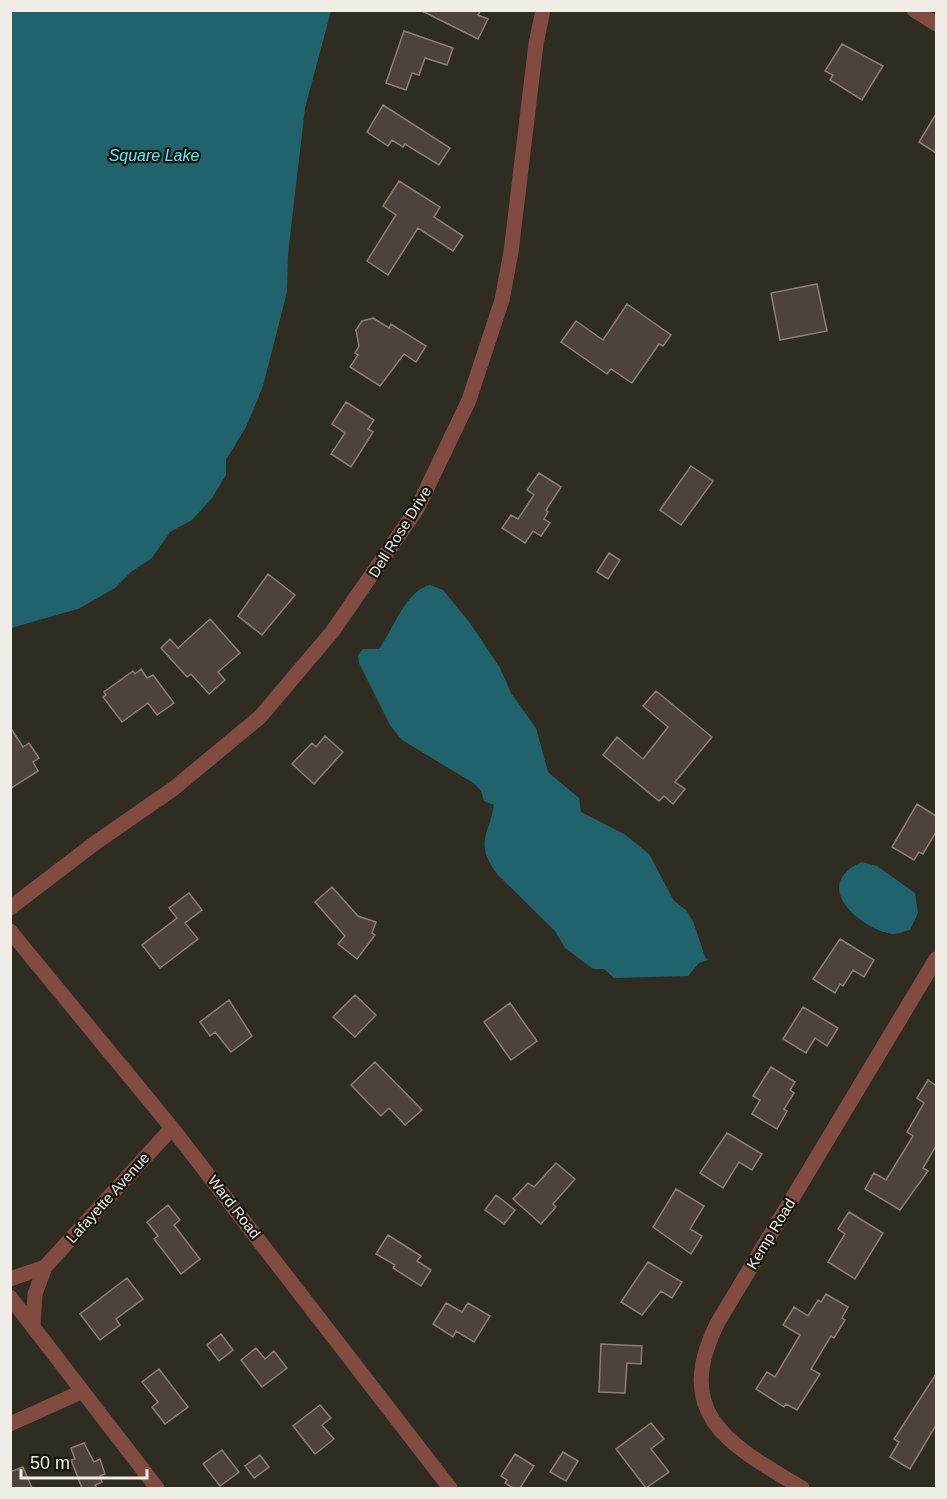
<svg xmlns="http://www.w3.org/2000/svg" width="947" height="1499" font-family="Arial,sans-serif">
<rect width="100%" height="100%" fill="#2f2c21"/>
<path fill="#21636d" d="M11 10 331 11 305 108 288 254 287 292 263 386 246 427 226 460V475L212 498 192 520 170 532 152 558 131 572 115 588 78 609 11 628Z
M430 585 443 590 470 623 500 668 511 693 536 728 548 772 579 798 581 812 624 834 649 854 674 901 686 910 693 921 705 957 708 960 699 963 688 976 614 978 604 969H593L565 948 555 931 497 874C474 843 489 835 494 805L484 801 481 791 475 784 402 740 390 725 359 663 358 655 363 649H379C392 631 407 589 430 585Z
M862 862 877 866 915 893 918 913 910 930C905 931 898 934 892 934 858 928 810 884 862 862Z"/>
<path fill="#4e433c" stroke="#8c7f78" stroke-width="1.5" d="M420 10H481L478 15 488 19 478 39Z
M404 31 453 48 447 65 425 58 419 75 412 73 406 90 386 83Z
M842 44 883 66 862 100 830 80 833 75 825 71Z
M383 105 450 148 439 165 405 144 403 147 392 140 388 146 367 132Z
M936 114V153L919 142Z
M399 181 440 207 434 217 463 236 453 251 418 228 388 275 367 261 396 215 383 206Z
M817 284 827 331 780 340 771 293Z
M627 304 671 335 663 346 659 344 632 383 611 369 607 374 561 342 576 321 603 340Z
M373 318 389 328 391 324 426 346 416 362 404 354 380 386 350 367 358 355 355 353 359 346 356 330 362 321Z
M346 402 374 420 368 429 373 432 351 467 331 454 345 433 332 424Z
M691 466 713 481 681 525 660 510Z
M539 473 561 487 546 510 548 512 544 519 550 523 541 536 533 531 525 543 502 528 511 515 518 519 534 495 527 490Z
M609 553 620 560 608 579 597 572Z
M268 574 295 595 262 635 238 616Z
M210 619 240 653 218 672 225 680 209 694 191 674 187 677 161 648 170 639 178 648Z
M141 669 147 678 153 675 174 703 157 715 148 703 122 722 103 697 106 695 104 692 133 671 135 674Z
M656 691 712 737 675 782 685 789 673 804 664 796 659 801 603 755 617 737 643 759 668 727 643 706Z
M10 727 23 747 29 743 39 758 33 762 38 771 10 789Z
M325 736 343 752 314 784 292 764 312 743 316 747Z
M917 804 936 816V832L923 854 919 852 914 860 892 847Z
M332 887 358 916 376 922 372 933 375 935 357 959 338 944 345 936 315 902Z
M189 893 202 910 185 923 198 939 160 968 142 945 177 918 169 908Z
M840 939 874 960 864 977 853 970 843 986 840 984 835 993 813 979Z
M355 995 376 1015 355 1037 333 1017Z
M229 1000 252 1036 231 1052 215 1032 210 1036 200 1022Z
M510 1003 537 1041 511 1060 484 1022Z
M803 1007 838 1028 827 1046 815 1038 806 1053 783 1039Z
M375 1062 422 1110 405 1125 389 1108 381 1116 351 1085Z
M771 1067 795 1082 790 1090 794 1093 784 1109 787 1111 777 1129 752 1114 760 1100 753 1096Z
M928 1080 935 1085 936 1083V1146L923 1168 928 1171 900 1210 865 1189 874 1173 886 1180 913 1136 907 1132 924 1103 917 1098Z
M727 1133 762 1154 752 1170 739 1162 723 1188 700 1173Z
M556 1163 575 1179 553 1204 556 1207 541 1224 513 1199 528 1183 534 1187Z
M676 1189 704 1206 690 1229 702 1236 691 1254 653 1227Z
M496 1195 515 1210 504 1224 485 1210Z
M168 1205 180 1220 174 1225 200 1259 181 1274 154 1239 158 1236 147 1222Z
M849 1212 883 1233 855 1279 828 1262 845 1234 838 1229Z
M388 1235 421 1256 417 1261 431 1270 421 1286 393 1268 395 1265 376 1254Z
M648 1262 682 1282 672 1298 661 1291 642 1315 621 1302Z
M127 1278 143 1299 116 1319 120 1325 100 1340 80 1314Z
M826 1294 848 1307 842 1318 845 1320 834 1338 831 1336 811 1369 820 1374 797 1410 786 1404 784 1407 756 1389 767 1372 775 1377 800 1335 783 1325 794 1307 808 1316 818 1300 821 1302Z
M446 1303 462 1312 468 1303 490 1316 474 1342 456 1331 453 1337 433 1324Z
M221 1334 233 1350 219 1361 207 1345Z
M601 1344 642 1346 641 1364 627 1363 625 1393 599 1392Z
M256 1348 265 1359 274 1351 287 1368 262 1387 241 1360Z
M159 1369 188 1407 165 1424 152 1407 158 1402 142 1382Z
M936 1374V1425L910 1469 890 1457 899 1442 894 1439Z
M320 1405 331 1418 322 1425 334 1439 315 1454 293 1426Z
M651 1423 664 1439 651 1449 669 1472 646 1488 616 1449Z
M84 1443 94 1462 100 1459 105 1474 100 1476 102 1482 95 1485 97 1488H82L71 1460 75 1459 71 1448Z
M222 1450 239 1472 220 1486 203 1464Z
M563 1452 578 1461 566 1481 550 1472Z
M515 1454 534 1466 520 1488H513L505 1483 507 1480 501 1476Z
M260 1455 269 1467 254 1478 245 1466Z
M23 1467 32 1488H10V1472Z"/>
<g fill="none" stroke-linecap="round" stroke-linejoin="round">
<path stroke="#824b41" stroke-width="15" d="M914 10 936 24
M10 908 95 843 173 789 260 717 332 632 417 509 469 400 502 300 511 252 536 44 543 10
M10 931 172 1128 450 1488
M10 1279 45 1267
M10 1297 157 1488
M33 1325 35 1294 45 1267 172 1128
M10 1424 81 1392
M802 1488C730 1445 671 1415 718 1322L936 959"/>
</g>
<g text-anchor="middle" stroke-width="4.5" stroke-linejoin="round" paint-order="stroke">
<g font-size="15" fill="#efede6" stroke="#161510">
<text transform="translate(400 532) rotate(-58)" y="5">Dell Rose Drive</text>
<text transform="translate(108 1198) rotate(-48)" y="5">Lafayette Avenue</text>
<text transform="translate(234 1207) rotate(52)" y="5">Ward Road</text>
<text transform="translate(771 1234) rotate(-59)" y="5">Kemp Road</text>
</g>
<g font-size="16" font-style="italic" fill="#69e5f7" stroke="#161510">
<text x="154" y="161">Square Lake</text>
</g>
</g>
<rect width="947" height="1499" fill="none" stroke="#efede6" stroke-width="24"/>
<path d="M21 1469v9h126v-9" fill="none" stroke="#efede6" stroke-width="3"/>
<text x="30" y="1469" font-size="18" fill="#efede6" stroke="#161510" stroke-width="4.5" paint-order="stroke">50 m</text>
</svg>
